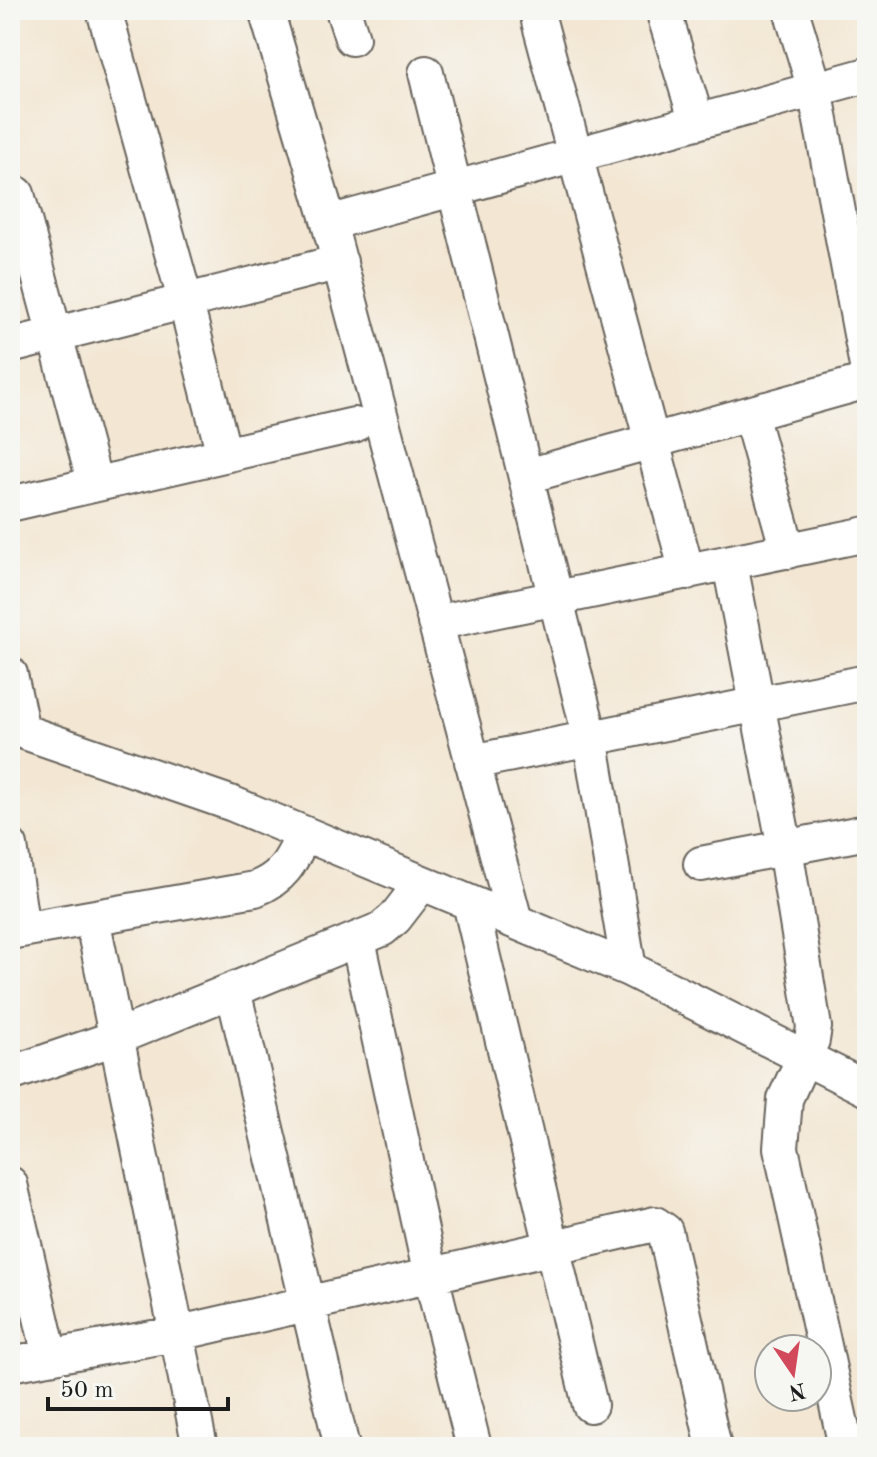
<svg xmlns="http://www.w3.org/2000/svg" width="877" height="1457" font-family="'Old Standard TT',serif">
<rect width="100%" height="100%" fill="#f6f6f2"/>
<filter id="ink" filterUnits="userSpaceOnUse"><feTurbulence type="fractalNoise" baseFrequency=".0125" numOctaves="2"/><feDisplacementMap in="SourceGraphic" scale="16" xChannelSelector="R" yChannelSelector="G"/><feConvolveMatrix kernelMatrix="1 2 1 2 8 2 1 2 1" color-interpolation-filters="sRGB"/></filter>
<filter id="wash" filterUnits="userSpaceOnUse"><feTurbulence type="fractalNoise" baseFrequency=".006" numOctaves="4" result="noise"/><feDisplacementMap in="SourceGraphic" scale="32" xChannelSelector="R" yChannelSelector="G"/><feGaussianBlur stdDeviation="1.8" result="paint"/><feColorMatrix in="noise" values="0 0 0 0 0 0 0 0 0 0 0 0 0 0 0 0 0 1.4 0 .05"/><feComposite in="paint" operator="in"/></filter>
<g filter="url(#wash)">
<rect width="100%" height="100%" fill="#f3e6d2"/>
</g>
<g filter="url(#ink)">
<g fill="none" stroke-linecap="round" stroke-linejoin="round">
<g stroke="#67635c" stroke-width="38">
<path id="minor" d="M104 10 186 303 224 455
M266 10 329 223 515 921
M343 10 352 38
M663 10 697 122
M791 10 815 89 867 366
M539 21 687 572
M426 73 590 737 629 969
M17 194 95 484
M329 223 867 75
M10 346 340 262
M750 414 788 551
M527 476 867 381
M10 504 354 425
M730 564 785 848 814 1027 812 1040 785 1099 781 1148 846 1447
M435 623 867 534
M10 674 22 731
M10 727 233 804 629 969 867 1089
M472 762 867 682
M10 846 22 930
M701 864 867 832
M470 903 590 1405
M92 918 200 1447
M10 932 255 889C284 878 291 861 304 834
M358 940 431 1276 474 1447
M233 990 342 1447
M10 1074 115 1038 382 929 395 918 422 883
M10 1184 50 1356
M10 1364 175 1334 655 1224 665 1231 714 1447"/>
</g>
<use href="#minor" stroke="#fff" stroke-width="34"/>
</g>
</g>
<rect width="877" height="1457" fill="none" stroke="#f6f6f2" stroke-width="40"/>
<g transform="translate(793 1373) rotate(167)"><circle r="38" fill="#f6f6f2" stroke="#9f9f9c" stroke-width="2"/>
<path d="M0-6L14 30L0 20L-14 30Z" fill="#d1495b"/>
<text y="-12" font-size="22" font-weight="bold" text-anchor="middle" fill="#1c1c1c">N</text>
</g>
<path d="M48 1397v12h180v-12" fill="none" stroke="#1c1c1c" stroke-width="4"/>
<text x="60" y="1397" font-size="24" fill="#1c1c1c" stroke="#f6f6f2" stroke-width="6" paint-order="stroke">50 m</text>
</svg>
